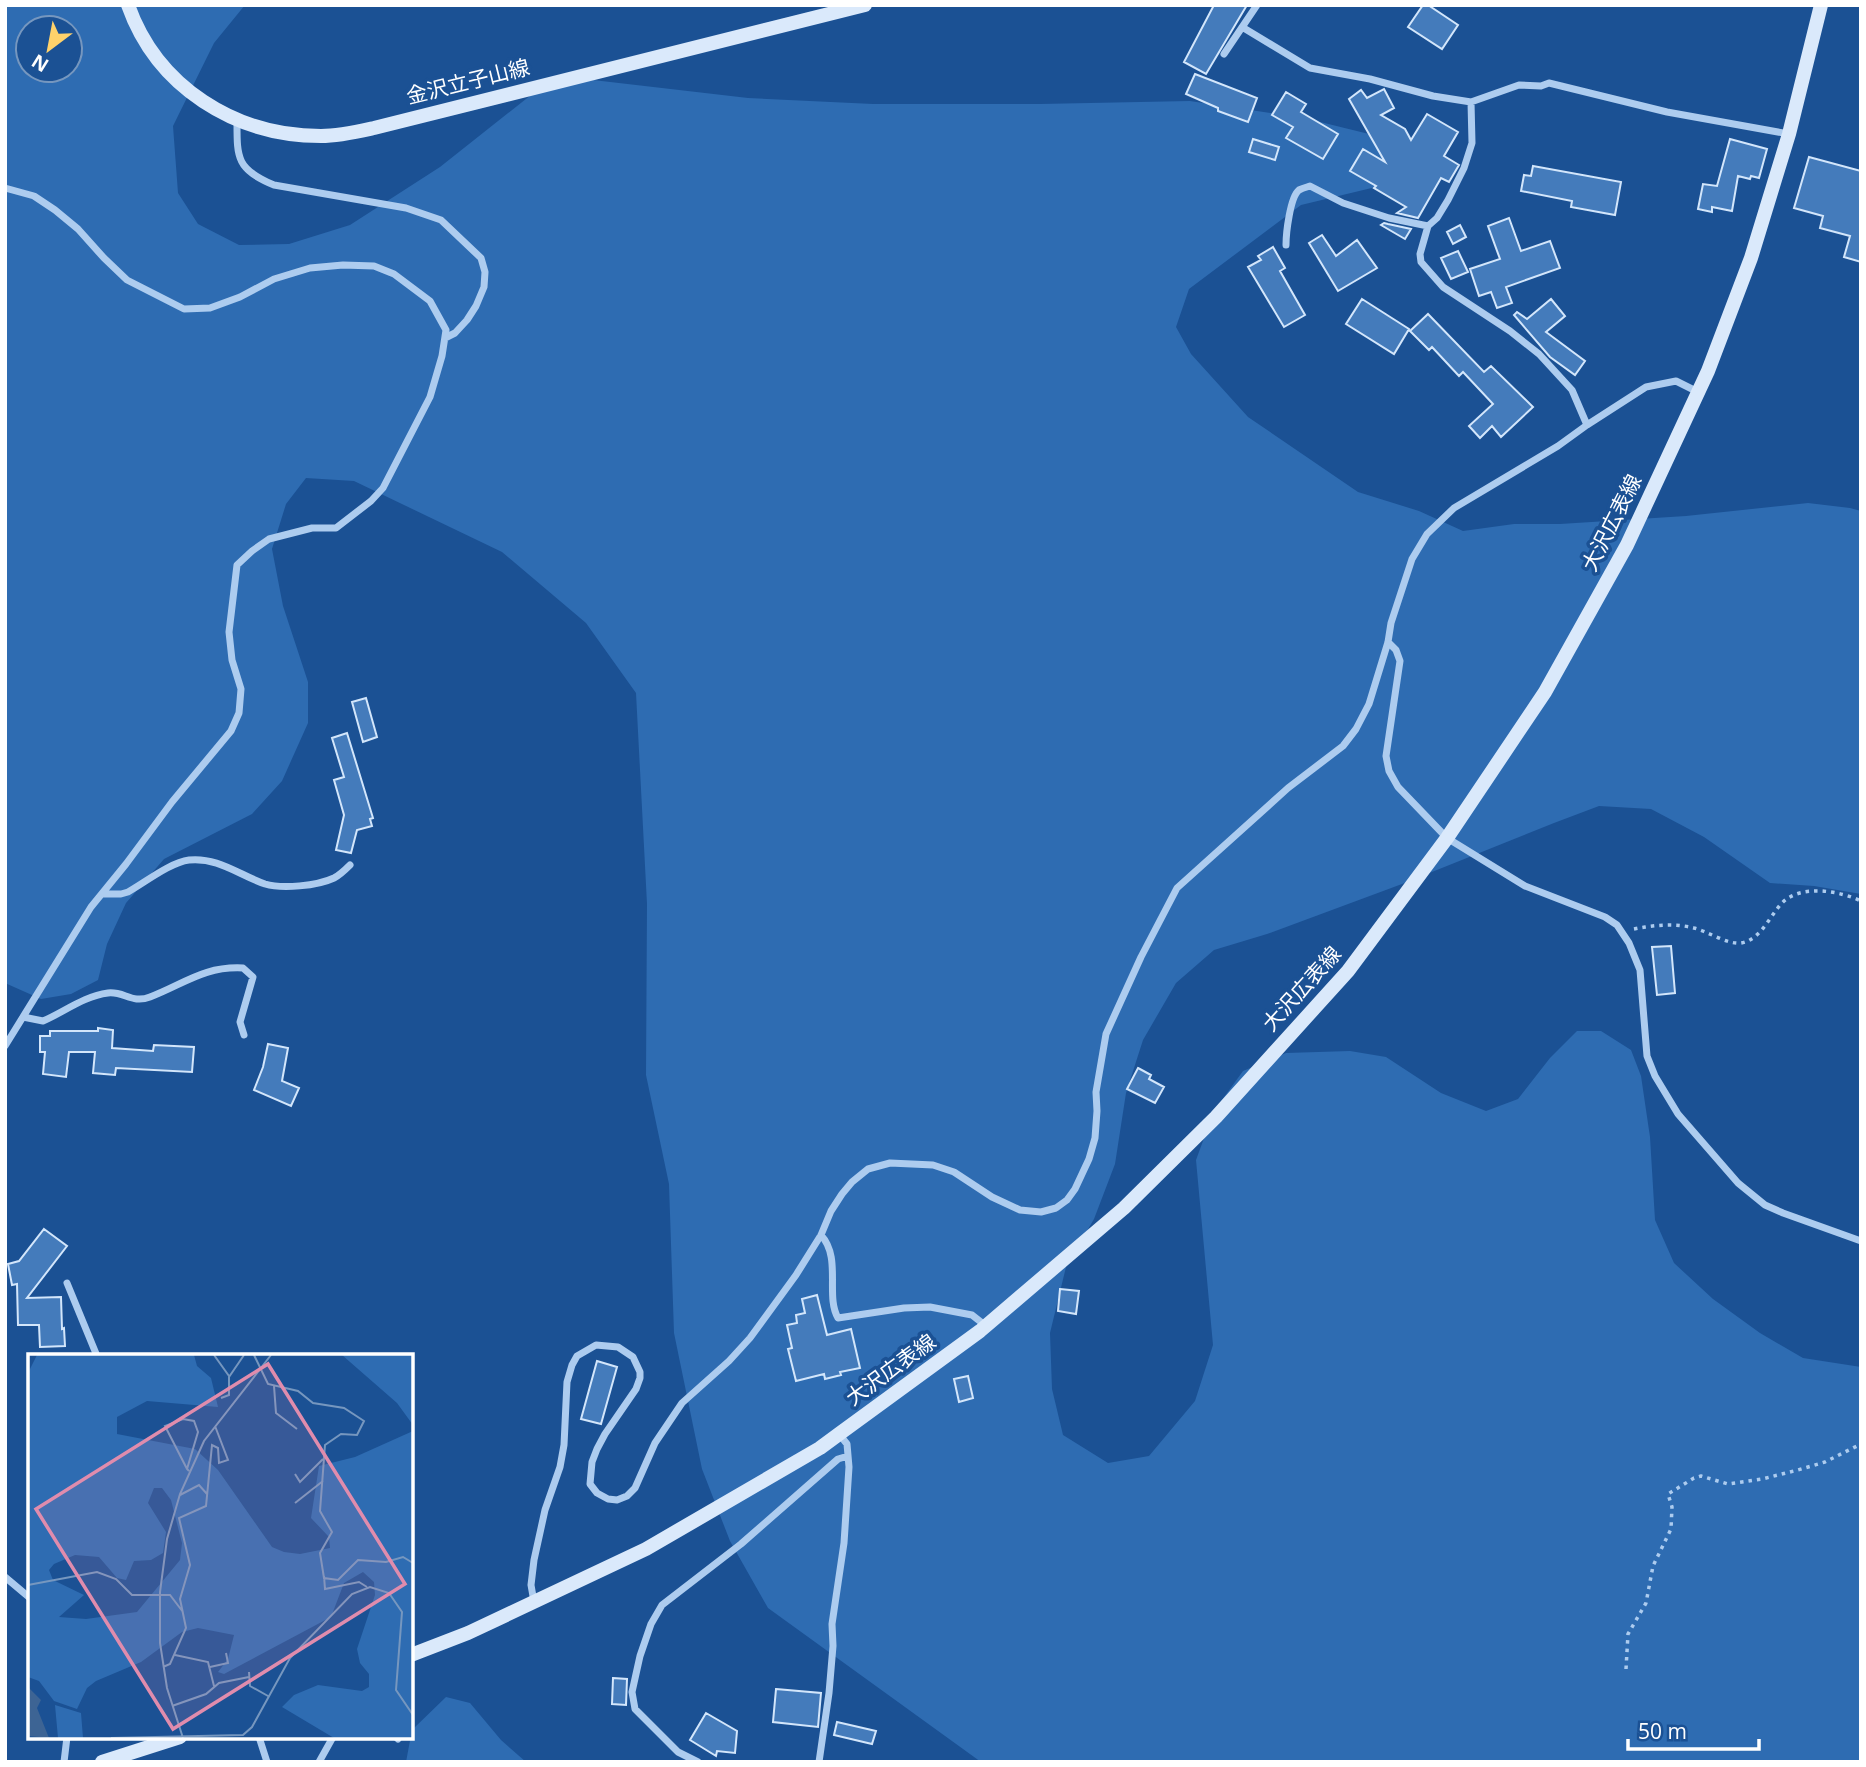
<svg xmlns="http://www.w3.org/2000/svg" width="1866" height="1767" font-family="'Open Sans','Noto Sans JP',sans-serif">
<rect width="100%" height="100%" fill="#1b5194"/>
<path fill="#2e6cb2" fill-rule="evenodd" d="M5 5H245L214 43 173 126 178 193 198 224 239 245 289 244 350 225 440 167 536 91 593 80 748 98 873 104H1040L1190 101 1304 118 1369 134 1402 150 1380 186 1301 205 1189 289 1176 327 1191 354 1248 417 1358 492 1419 511 1463 531 1514 524H1560L1686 516 1808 503 1850 508 1861 511V894L1814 886 1770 883 1704 837 1651 809 1599 806 1554 823 1402 884 1267 934 1214 950 1176 983 1143 1040 1126 1093 1115 1164 1094 1219 1066 1267 1050 1333 1052 1389 1063 1435 1108 1463 1149 1456 1195 1401 1213 1345 1196 1160 1214 1111 1243 1071 1286 1053 1350 1051 1386 1057 1441 1093 1486 1111 1518 1099 1550 1058 1577 1031H1601L1631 1050 1641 1076 1650 1137 1655 1220 1674 1263 1713 1299 1760 1333 1803 1358 1861 1367V1762H981L768 1608 730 1541 702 1469 674 1333 669 1184 646 1075 647 904 636 693 586 623 502 552 354 481 306 478 286 504 272 549 283 606 308 682V723L282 781 252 814 164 859 126 903 107 944 98 980 71 994 41 999 5 983ZM28 28H70V70H28Z
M446 1697 470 1703 501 1740 526 1762H406L412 1730Z"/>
<path fill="#447bbb" stroke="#d3e6fb" stroke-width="2" d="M1214 5H1247L1206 74 1184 62Z
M1423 5H1428L1458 25 1442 49 1408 27Z
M1195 74 1257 98 1248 122 1218 111V108L1186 94Z
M1384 89 1394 108 1381 115 1405 129 1411 140 1427 114 1458 132 1444 156 1459 165 1449 182 1441 178 1418 218 1397 213 1406 207 1374 188 1376 186 1350 171 1363 149 1385 162 1349 99 1361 90 1367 98Z
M1286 92 1306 104 1301 112 1338 134 1323 159 1286 138 1293 127 1272 115Z
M1253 139 1279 147 1275 160 1249 152Z
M1730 139 1767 149 1759 178 1751 176 1750 179 1738 176 1732 211 1712 207V212L1698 209 1703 184 1717 186Z
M1809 157 1861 171V262L1844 257 1850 236 1820 228 1823 216 1794 208Z
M1533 166 1621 182 1615 215 1571 207 1572 201 1521 191 1524 175 1531 176Z
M1509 218 1521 251 1550 241 1560 268 1506 287 1512 303 1497 308 1491 292 1479 296 1470 269 1500 259 1488 226Z
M1384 223 1388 224 1411 229 1405 239 1381 225Z
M1460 225 1466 237 1453 244 1447 232Z
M1322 235 1336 256 1357 240 1377 268 1338 291 1309 243Z
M1273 247 1285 268 1280 271 1305 315 1284 327 1248 267 1261 260 1258 256Z
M1458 251 1468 272 1451 279 1441 258Z
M1362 299 1409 329 1394 354 1346 324Z
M1551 299 1565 316 1546 332 1585 361 1575 375 1550 357 1514 315 1517 312 1527 319Z
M1428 314 1484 372 1491 366 1533 407 1501 437 1492 426 1480 438 1469 426 1493 404 1463 372 1459 376 1432 347 1429 350 1410 331Z
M366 698 377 737 363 742 352 702Z
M347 733 373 818 370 819 372 826 357 830 351 853 336 850 344 815 334 780 344 777 332 738Z
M1671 946 1675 993 1657 995 1652 947Z
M98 1028 113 1030 112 1048 153 1051 154 1045 194 1047 192 1072 116 1068 115 1075 93 1073 95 1052H69L66 1077 43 1074 45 1052H40V1036H50V1031H98Z
M268 1044 288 1048 282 1081 299 1088 291 1106 254 1090 263 1067Z
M1138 1068 1151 1075 1149 1079 1164 1087 1155 1103 1127 1089Z
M44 1229 67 1246 27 1298 61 1297 62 1329 64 1328 65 1346 40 1347 39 1325H18L17 1284 12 1285 8 1264 19 1261Z
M1060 1289 1079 1291 1076 1314 1058 1311Z
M817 1295 827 1335 851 1329 860 1368 840 1372 841 1375 825 1379 824 1374 796 1381 788 1349 792 1348 787 1325 797 1323 796 1315 805 1313 802 1299Z
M597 1361 617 1367 601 1424 581 1419Z
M968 1376 973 1398 959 1402 954 1379Z
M613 1678 627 1679 626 1705 612 1704Z
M776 1689 821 1693 818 1727 773 1722Z
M706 1713 737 1731 735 1753 717 1751 716 1756 690 1740Z
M837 1722 876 1731 872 1744 834 1735Z"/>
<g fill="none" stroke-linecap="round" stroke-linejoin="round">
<path stroke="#adccef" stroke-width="3.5" stroke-dasharray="3.5 5" stroke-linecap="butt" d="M1634 929C1654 925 1675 923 1694 928 1707 931 1728 945 1741 943 1761 940 1770 915 1783 902 1802 884 1840 891 1861 901
M1626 1669 1628 1634 1646 1603 1653 1566 1671 1529 1672 1507 1668 1494 1694 1478 1701 1476 1728 1484 1762 1479 1798 1470 1825 1462 1861 1444"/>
<path stroke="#adccef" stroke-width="7" d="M1242 27 1310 68 1370 79 1433 96 1471 102 1519 85 1541 86 1549 83 1667 112 1789 134
M1224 54 1257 5
M1471 102 1472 143 1464 168 1448 200 1437 218 1428 226 1420 254 1421 262 1443 287 1510 331 1539 354 1572 390 1587 425
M237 120C237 158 236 169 274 185L406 208 441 220 481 258 485 272 484 287 476 306 467 320 455 333 445 338
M5 188 34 196 55 210 78 229 104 258 127 280 184 309 210 308 240 297 274 279 310 268 343 265 374 266 394 274 430 301 446 330 442 356 430 397 383 488 371 501 336 528H312L269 539 252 551 237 565 229 632 232 660 241 689 239 713 231 731 172 802 126 864 91 907 5 1046
M1286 245C1286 234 1290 197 1299 190 1303 188 1307 187 1310 186L1343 203 1389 218 1428 226
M1388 642 1396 650 1400 661 1386 756 1389 771 1398 787 1447 838 1525 886 1605 917 1617 925 1629 943 1640 970 1647 1056 1655 1076 1678 1114 1738 1183 1765 1205 1783 1213 1861 1241
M102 894H121L128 892C144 883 171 862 189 860 218 857 239 875 265 884 282 889 317 886 334 878 340 875 345 870 350 865
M23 1017 43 1021C64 1012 84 996 108 993 124 991 132 1004 150 997 184 984 204 966 243 968L253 977 240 1022 244 1035
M821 1235C842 1258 825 1296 838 1318L904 1308 930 1307 972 1315 986 1326
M67 1283 97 1356
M5 1577 30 1598
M534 1602 531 1585 534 1560 545 1510 560 1467 564 1445 567 1382 572 1365 577 1356 596 1345 618 1347 633 1357 640 1372V1378L636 1389 605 1434 597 1449 592 1462 590 1484 597 1493 608 1499 617 1500 627 1496 635 1488 655 1443 682 1403 729 1361 750 1338 796 1275 821 1235 831 1211 842 1194 852 1182 868 1169 890 1163 933 1165 954 1172 992 1197 1020 1210 1041 1212 1056 1208 1067 1200 1075 1189 1089 1159 1095 1138 1097 1111 1096 1092 1106 1034 1141 957 1177 888 1288 788 1343 746 1356 729 1369 704 1388 642 1391 623 1412 559 1427 534 1454 508 1558 446 1587 425 1646 387 1676 381 1698 392
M259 1737 267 1762
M396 1737 398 1739
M64 1762 67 1737
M319 1762 333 1737
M698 1762 678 1752 635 1709 632 1692 640 1656 651 1624 662 1605 741 1544 838 1459 848 1456
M819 1762 829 1693 833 1646 832 1624 844 1543 849 1467 847 1444 839 1434"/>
<path stroke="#dae9fb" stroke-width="14" d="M128 5C157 87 235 136 321 136 339 136 356 132 374 128L865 5
M411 1655 468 1633 646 1549 820 1448 839 1434 980 1331 1124 1208 1216 1117 1348 971 1447 838 1545 692 1627 545 1708 371 1751 258 1789 134 1821 5
M102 1762 180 1737"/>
</g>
<g text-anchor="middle" stroke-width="7" stroke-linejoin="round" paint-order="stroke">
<g font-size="21" fill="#fff" stroke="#1b5194">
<text transform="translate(468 82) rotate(-14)" y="7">金沢立子山線</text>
<text transform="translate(1612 523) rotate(-63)" y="7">大沢広表線</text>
<text transform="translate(1302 989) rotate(-48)" y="7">大沢広表線</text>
<text transform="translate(891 1370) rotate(-36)" y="7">大沢広表線</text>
</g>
</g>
<g transform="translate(28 1354)">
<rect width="385" height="385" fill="#1b5194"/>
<path d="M9 1H166L169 12 183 24 190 53 119 47 89 63V80L167 95 190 116 244 193 256 198 272 200 302 194 301 183 283 164 291 112 327 103 385 77V384H306L254 353 266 341 290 331 334 337 341 333V320L332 309 329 295 347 241 346 228 335 218 316 229 303 263 196 320 190 318 200 305 206 281 170 274 154 278 113 308 68 327 59 334 49 355 26 347 11 327 0 323V19ZM126 134H134L143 146 154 189 152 206 109 258 58 265 31 263 56 241 25 226 21 216 26 210 47 201 71 203 89 224 98 226 106 207 123 206 135 199 138 178 120 149ZM314 1H385V71L369 49ZM27 351 53 359 55 384H30Z" fill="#2e6cb2" fill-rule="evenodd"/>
<path d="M0 333 13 346 9 354 21 384 0 382Z" fill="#3d6494"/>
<path fill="none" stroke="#7697bf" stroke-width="2" d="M186 1 201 22M226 1 240 30 270 37 285 49 316 54 336 67 329 81 313 80 297 91 292 157 304 178 292 199 296 224 310 226 330 206 358 208 375 203 385 209M246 32 248 59 269 75M193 44 201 41V23L216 1M159 115 170 78 166 67 155 65 137 72 158 113 159 115 161 117M267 120 272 128 295 105M152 141 171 131 179 140M267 149 295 127M296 222 297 235 331 228 339 233M0 231 69 218 88 225 104 241H142L155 258M147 301 180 308 186 332M135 313 142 310 158 274 152 245 162 211 151 164 178 152 184 91 190 94 191 109 200 106 187 72M182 313 200 309 198 299M221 318 222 332 240 342M144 352 178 340 191 329 221 323M83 384 215 381 224 373 262 304 324 240 342 233 361 239 374 258 368 336 385 361M155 384 139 334 132 289V238L139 185 152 140 176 87 243 1"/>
<path fill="#e08cad" fill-opacity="0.15" stroke="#e08cad" stroke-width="3.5" d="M240 10 377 230 145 375 8 155Z"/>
<rect width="385" height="385" fill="none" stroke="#fff" stroke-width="3.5"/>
</g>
<rect width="1866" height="1767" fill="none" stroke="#ffffff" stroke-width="14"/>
<g transform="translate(49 49) rotate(212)"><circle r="33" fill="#1b5194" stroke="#7697bf" stroke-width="2"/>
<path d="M0-5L12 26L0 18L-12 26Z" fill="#ffd26b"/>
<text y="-10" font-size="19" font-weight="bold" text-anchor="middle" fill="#ffffff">N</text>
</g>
<path d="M1628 1739v10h131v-10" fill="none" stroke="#ffffff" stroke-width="3.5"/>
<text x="1638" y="1739" font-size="21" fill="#ffffff" stroke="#1b5194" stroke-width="5" paint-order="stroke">50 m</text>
</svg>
